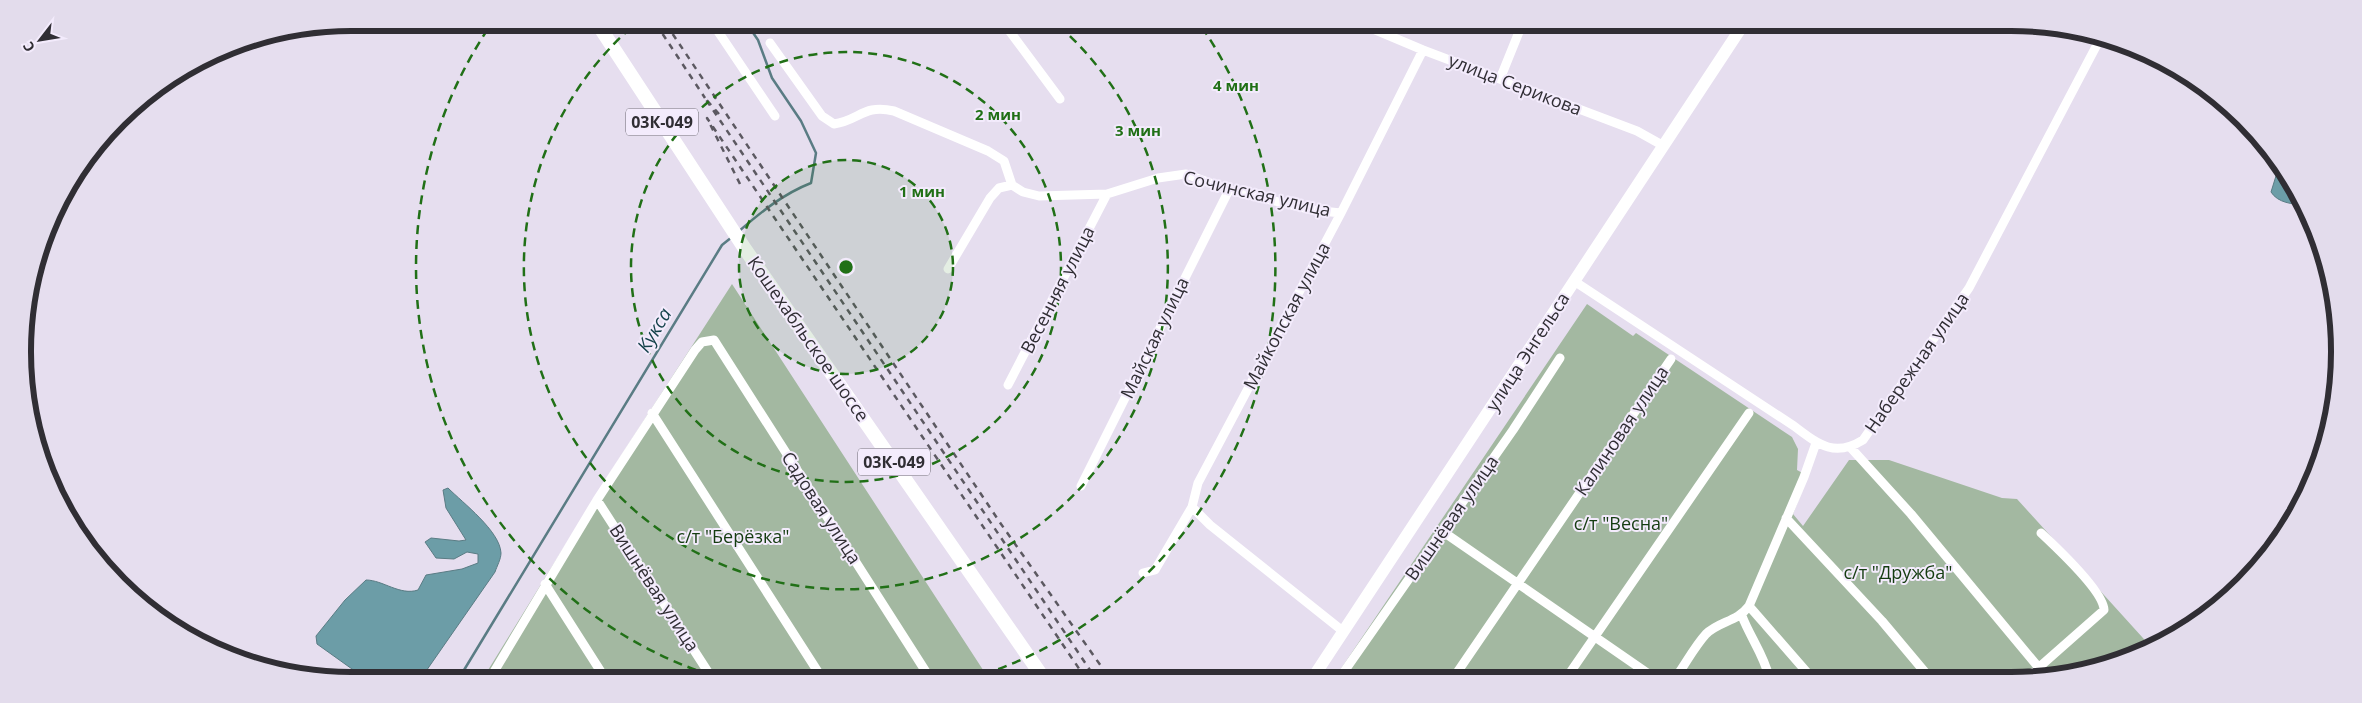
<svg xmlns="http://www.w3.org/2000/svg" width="2362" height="703" font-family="'Open Sans',sans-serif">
<rect width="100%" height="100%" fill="#e6deef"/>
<path fill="#a3b8a1" d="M732 284 987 676 485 675 608 476Z
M1587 304 1633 336 1636 333 1792 437 1798 449 1797 470 1808 476 1793 514 1803 526 1849 460H1889L2002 498 2017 499 2152 648 2053 678 1336 676Z"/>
<path fill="#6c9da7" stroke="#5a7c84" d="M2280 163 2284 168 2304 205C2292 204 2278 203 2271 192Z
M448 488C463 503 500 531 501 553 501 559 497 566 495 572L424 674H359L317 644 316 636 345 600 366 580C383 580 400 596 418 590L426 575 462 569 478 563V554L467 552 454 559 436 558 425 542 431 538 459 541 466 540 446 508 443 490Z"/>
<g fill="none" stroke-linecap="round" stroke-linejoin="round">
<path stroke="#5a7c84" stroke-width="2.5" d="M738 232C761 212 783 194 811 183L816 153 801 121 772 78 758 40 747 24
M461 675 722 245 732 237"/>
<path stroke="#fff" stroke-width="9" d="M713 24 775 116
M1005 25 1060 99
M1366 26 1423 50 1637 131 1662 145
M770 43 822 116 834 124C860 120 863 104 894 111L988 151 1004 161 1012 185 1023 192 1039 196 1107 194 1158 178 1186 174 1229 190 1312 210 1341 213
M1500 79 1521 27
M948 269 990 198 999 188 1012 185
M1574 281 1794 426C1818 444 1834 458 1863 440L1969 288 2101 37
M1008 385 1107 194
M652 413 820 675
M1851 448 1911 514 2039 668
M1081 486 1229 190
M597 500 710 675
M1192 507 1210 525 1344 632
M1786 518 1882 621 1929 677
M1442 531 1653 677
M1143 573 1155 570 1192 507 1198 483 1341 213 1423 50
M545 584 603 675
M1749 606 1811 677
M1742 616C1750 637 1764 655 1769 677
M492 675 597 500 695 350 702 342 714 340 928 675
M1341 676 1513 430 1560 358
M1454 677 1671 359
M1567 677 1749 413
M1676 677C1686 663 1695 646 1706 634 1719 621 1737 622 1749 606L1804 477 1816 443
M2027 678 2104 610C2104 592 2056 547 2041 533"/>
<path stroke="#fff" stroke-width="12" d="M1314 676 1741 28"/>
<path stroke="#fff" stroke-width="14" d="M597 23 745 249 1042 676"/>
<path stroke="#5c5961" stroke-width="2.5" stroke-dasharray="6 6" stroke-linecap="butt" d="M656 24 705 98
M666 24 1001 524 1108 676
M719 114 705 98 1094 676
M740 184 707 118 1084 676"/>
</g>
<circle cx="846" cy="267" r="107" fill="#217017" fill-opacity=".12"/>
<g fill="none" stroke="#217017" stroke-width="2.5" stroke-dasharray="9 6">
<circle cx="846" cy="267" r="107"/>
<circle cx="846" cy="267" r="215"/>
<path d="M1059 26A322 322 0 1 1 635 24"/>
<path d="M710 675A430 430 0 0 1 492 23M1202 27A430 430 0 0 1 982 675"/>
</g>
<g text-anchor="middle" stroke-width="4" stroke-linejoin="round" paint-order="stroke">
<g fill="#f3ebfc" stroke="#6a6770" stroke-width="1">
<rect x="626" y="108.5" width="72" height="27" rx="4"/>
<rect x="858" y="448.5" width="72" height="27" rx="4"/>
</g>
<g font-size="16" font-weight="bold" fill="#302e34">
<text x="662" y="128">03К-049</text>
<text x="894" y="468">03К-049</text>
</g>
<g font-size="18" fill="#302e34" stroke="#f3ebfc">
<text transform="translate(1515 85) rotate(21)" y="6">улица Серикова</text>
<text transform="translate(1257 194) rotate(13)" y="6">Сочинская улица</text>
<text transform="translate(1058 290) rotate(-63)" y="6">Весенняя улица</text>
<text transform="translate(1287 316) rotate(-62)" y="6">Майкопская улица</text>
<text transform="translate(1155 338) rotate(-64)" y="6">Майская улица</text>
<text transform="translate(808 339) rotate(55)" y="6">Кошехабльское шоссе</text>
<text transform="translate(1528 352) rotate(-57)" y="6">улица Энгельса</text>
<text transform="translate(1917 363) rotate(-55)" y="6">Набережная улица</text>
<text transform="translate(1622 431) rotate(-56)" y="6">Калиновая улица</text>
<text transform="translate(821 508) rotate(57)" y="6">Садовая улица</text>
<text transform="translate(1452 518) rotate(-55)" y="6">Вишнёвая улица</text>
<text transform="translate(654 588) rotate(57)" y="6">Вишнёвая улица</text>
</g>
<g font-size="18" fill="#143c10" stroke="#f3ebfc">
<text x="1621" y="530">с/т "Весна"</text>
<text x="733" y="543">с/т "Берёзка"</text>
<text x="1898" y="579">с/т "Дружба"</text>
</g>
<g font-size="19" font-style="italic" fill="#15424b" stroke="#f3ebfc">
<text transform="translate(654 330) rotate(-59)" y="7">Кукса</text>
</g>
</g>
<path d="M0 0H2362V703H0ZM351 31H2011A320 320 0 0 1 2331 351V352A320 320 0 0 1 2011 672H351A320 320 0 0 1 31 352V351A320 320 0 0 1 351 31Z" fill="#e3dcec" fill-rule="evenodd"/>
<path fill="none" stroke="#302e34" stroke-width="6" d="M351 31H2011A320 320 0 0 1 2331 351V352A320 320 0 0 1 2011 672H351A320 320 0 0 1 31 352V351A320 320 0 0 1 351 31Z"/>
<circle cx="846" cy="267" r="8" fill="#217017" stroke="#f3ebfc" stroke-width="2.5"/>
<g font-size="15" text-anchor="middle" font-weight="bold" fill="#217017" stroke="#f3ebfc" stroke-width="4" stroke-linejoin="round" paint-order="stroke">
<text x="1236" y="91">4 мин</text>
<text x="998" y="120">2 мин</text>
<text x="1138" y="136">3 мин</text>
<text x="922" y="197">1 мин</text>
</g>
<g transform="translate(40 40) rotate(239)" stroke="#f3ebfc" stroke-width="4" paint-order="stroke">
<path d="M0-4L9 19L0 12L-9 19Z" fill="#302e34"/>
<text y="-8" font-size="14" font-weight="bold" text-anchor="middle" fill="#302e34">С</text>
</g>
</svg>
